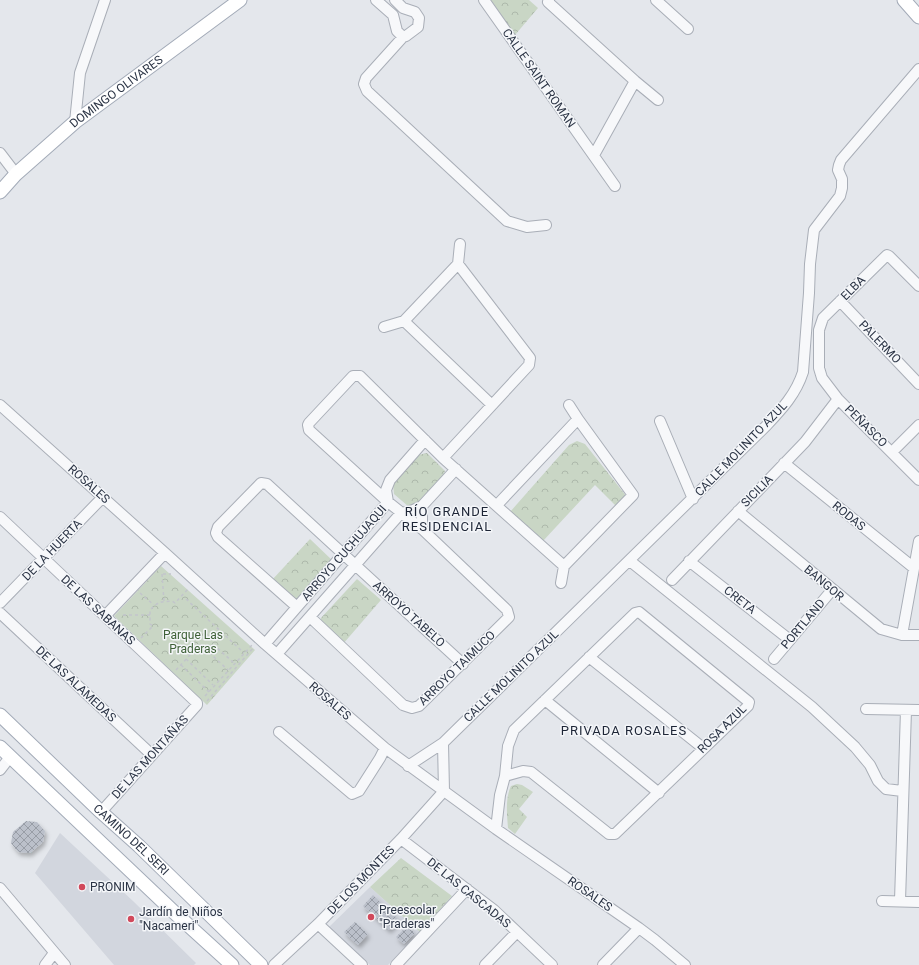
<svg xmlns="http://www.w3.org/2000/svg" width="919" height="965" font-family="Roboto,sans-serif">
<defs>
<pattern id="park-crowns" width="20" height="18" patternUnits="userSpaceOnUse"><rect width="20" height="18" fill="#c9d6c5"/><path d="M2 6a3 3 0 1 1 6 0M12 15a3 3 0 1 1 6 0" fill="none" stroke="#adb8ab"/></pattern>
<pattern id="building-cross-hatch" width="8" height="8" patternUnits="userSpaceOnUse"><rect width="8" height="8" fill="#bbc0ca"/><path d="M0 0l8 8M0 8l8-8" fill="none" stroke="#989da6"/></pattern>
<filter id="shadow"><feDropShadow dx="2" dy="3.5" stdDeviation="2" flood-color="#0004"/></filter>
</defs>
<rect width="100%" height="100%" fill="#e4e7ec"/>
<path fill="#d2d6de" d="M60 833 133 901 196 963 194 965H114L35 873Z
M370 887 420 932 388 965H370L329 927Z"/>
<path fill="url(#park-crowns)" d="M491 0H529L538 8 515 35Z
M577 441 585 444 627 497 618 508 595 485 543 541 510 512 569 445Z
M427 453 445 471 443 478 419 506 409 507 394 494 393 484 418 455Z
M310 539 333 561 297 602 272 580Z
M161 566 255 650 207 705 114 616Z
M357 579 381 600 343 644 320 624 321 618Z
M517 784 522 785 533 792 519 809 527 817 515 834 508 828C507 815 505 798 511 786Z
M401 858 452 896 420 932 370 887Z"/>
<path fill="url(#building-cross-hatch)" filter="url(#shadow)" d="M26 821 37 822 45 831 43 842 30 853 18 852 11 843 13 832Z
M373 895 399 920 389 930 363 906Z
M355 922 368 934 358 945 344 932Z
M407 926 415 933 404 944 396 937Z"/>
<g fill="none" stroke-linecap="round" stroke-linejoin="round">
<g stroke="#a9aeb7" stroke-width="12">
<path id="minor" d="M376 0 393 15 397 31 403 37 406 36 418 27 419 18 415 12 403 8 395 0
M484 0 615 186
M549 0 548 2 635 81 658 100
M656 0 688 29
M403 37 366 78 364 84 367 91 507 221 527 227 546 225
M75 122 80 73 105 0
M0 153 16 174
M594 155 635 81
M458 264 460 244
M919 286 889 256 887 255 823 318 819 330V368L822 378 838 399 919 480
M840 301 919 384
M384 327 404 321
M0 405 165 553 265 644 385 748 496 829 639 928 655 940 685 965
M569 405 578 419
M660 421 693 499
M892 452 919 425
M443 458 529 365 530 358 458 264 404 321 492 405
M784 463 914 568
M422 506V529
M738 511 881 629 902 635H919
M0 517 197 703V705L101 812
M630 561 812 707 855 747 870 765 878 781 886 789 902 791
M689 561 790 640
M672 580 805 442 838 399
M561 583 564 566
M0 603 103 497
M297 607 218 537 216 533 218 527 261 483 267 484 463 664
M0 613 152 755
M105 616 165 553
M310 617 403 705 412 708 419 706 509 617 507 610 422 529 388 502 309 430 308 425 309 423 353 376H360L443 458 564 566 633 495 578 419 497 505
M902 635 919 541
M265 644 388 502 386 490 390 480 425 440
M277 654 401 513 413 510 422 506 456 469
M589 657 703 748
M774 659 832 590
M545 700 659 793
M866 709 919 710
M279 732 352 794 359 791 380 758 385 748
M408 766 443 743 766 426C782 409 796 394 803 372L809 293 810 264 814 230 840 196 842 188V179L838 170 839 165 841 160 919 69
M0 770 10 757
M496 829 500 795 505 776 508 746 514 730 635 613 639 612 749 702 748 706 615 834H609L531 772 523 771 505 776
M401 839 494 910 552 965
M0 888 65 965
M882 901 919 902
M900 901 906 710
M318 924 362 965
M45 965 54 953
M274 965 318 924 401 839 444 791 443 743
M396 965 467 889
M485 965 517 932
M603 965 639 928"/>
</g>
<g stroke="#a3abb8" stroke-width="15">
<g id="major">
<path d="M904 0 919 17"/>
<path id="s1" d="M0 192 16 174 75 122 240 0"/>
<path id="s2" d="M0 715 101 812 139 846 261 965"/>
<path d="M0 747 177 915 232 965"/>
</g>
</g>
<path stroke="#c2c5cb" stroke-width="1.5" stroke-dasharray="3 3" stroke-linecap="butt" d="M162 574 164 601
M163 574H171
M140 593 154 605
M186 599 244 653
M123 615H150
M141 638 153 626 150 624V610C159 601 160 602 172 601L175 603 188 589
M209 652 215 646 234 663
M186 659 213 685
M181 665 209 692
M176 670 200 644 228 670
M205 696 252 645
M207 701 254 647"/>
<use href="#minor" stroke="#f7f8fa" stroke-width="10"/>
<use href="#major" stroke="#fff" stroke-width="13"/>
</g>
<g fill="#d1495b" stroke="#f4f6f9" stroke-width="1.5">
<circle cx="82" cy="887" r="4"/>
<circle cx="371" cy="917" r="4"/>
<circle cx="131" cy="919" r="4"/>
</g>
<g text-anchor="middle" stroke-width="3" stroke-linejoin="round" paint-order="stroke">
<g font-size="12" fill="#2b3445" stroke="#f4f6f9">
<text transform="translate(539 78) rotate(55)" y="4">CALLE SAINT ROMAN</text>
<text dy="4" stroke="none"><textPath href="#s1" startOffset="154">DOMINGO OLIVARES</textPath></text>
<text transform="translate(853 288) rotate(-45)" y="4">ELBA</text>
<text transform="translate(880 342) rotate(46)" y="4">PALERMO</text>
<text transform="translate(866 426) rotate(45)" y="4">PEÑASCO</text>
<text transform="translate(741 449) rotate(-46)" y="4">CALLE MOLINITO AZUL</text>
<text transform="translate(89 484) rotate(42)" y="4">ROSALES</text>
<text transform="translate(757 491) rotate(-45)" y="4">SICILIA</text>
<text transform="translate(849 516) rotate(39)" y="4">RODAS</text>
<text transform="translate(52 550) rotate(-46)" y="4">DE LA HUERTA</text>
<text transform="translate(344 553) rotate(-49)" y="4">ARROYO CUCHUJAQUI</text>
<text transform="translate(824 583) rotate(40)" y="4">BANGOR</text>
<text transform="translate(740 600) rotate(38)" y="4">CRETA</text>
<text transform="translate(98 610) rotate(43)" y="4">DE LAS SABANAS</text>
<text transform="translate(409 614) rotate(42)" y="4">ARROYO TABELO</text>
<text transform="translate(803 624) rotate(-50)" y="4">PORTLAND</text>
<text transform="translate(457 668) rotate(-44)" y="4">ARROYO TAIMUCO</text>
<text transform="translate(511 676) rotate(-44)" y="4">CALLE MOLINITO AZUL</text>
<text transform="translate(76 684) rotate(43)" y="4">DE LAS ALAMEDAS</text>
<text transform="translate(330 701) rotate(41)" y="4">ROSALES</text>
<text transform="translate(722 729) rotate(-45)" y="4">ROSA AZUL</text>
<text transform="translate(150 757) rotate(-48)" y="4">DE LAS MONTAÑAS</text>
<text dy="4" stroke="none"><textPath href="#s2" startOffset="181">CAMINO DEL SERI</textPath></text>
<text transform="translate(361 880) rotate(-46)" y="4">DE LOS MONTES</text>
<text transform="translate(469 893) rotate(39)" y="4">DE LAS CASCADAS</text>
<text transform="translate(590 894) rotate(35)" y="4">ROSALES</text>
</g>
<g font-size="12" fill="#3f6138" stroke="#f4f6f9">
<text x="193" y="639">Parque Las<tspan x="193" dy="14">Praderas</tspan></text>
</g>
<g font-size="12" fill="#2b3445" stroke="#f4f6f9" text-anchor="start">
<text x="90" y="891">PRONIM</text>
<text x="379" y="914">Preescolar<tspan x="379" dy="14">"Praderas"</tspan></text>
<text x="139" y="916">Jardín de Niños<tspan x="139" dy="14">"Nacameri"</tspan></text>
</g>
<g font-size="13" letter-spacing="1" fill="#1d2536" stroke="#f4f6f9">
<text x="447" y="516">RÍO GRANDE<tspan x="447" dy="15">RESIDENCIAL</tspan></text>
<text x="624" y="735">PRIVADA ROSALES</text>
</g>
</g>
</svg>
